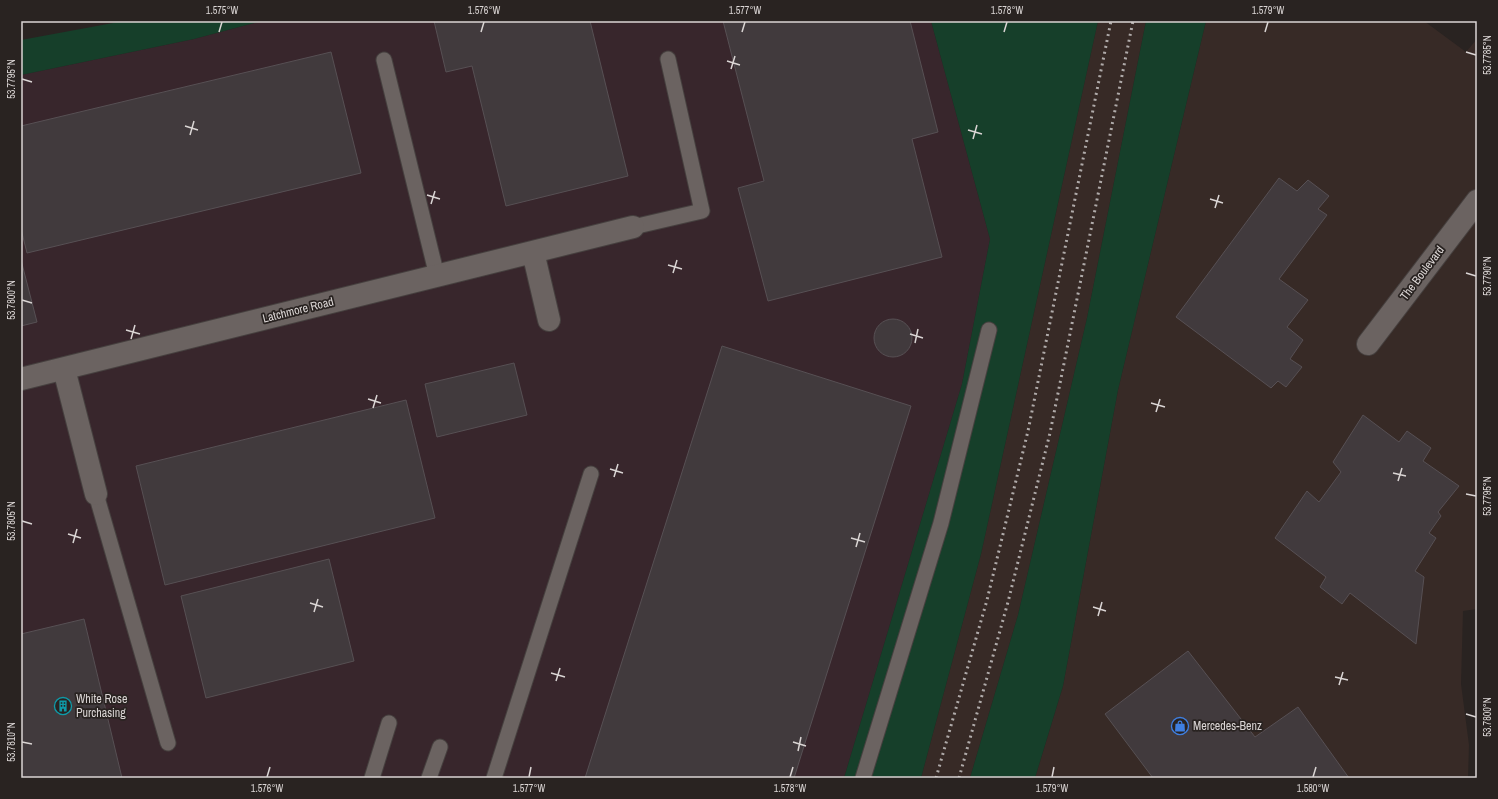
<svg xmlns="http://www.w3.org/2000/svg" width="1498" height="799" font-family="'Archivo Narrow',sans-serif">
<rect width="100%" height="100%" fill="#292321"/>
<path fill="#372a26" d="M1098 21H1146L1087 318 1018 615 970 778H921L981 554Z
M1206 21H1424L1466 52 1477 39V609L1463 611 1461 684 1469 745 1468 778H1035L1063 686 1118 390Z"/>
<path fill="#38262c" d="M262 21H931L990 239 962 384 844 778H21V75L194 39Z"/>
<path fill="#163f2a" d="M124 21H262L194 39 21 75V40Z
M931 21H1098L981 554 921 778H844L962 384 990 239Z
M1146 21H1206L1118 390 1063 686 1035 778H970L1018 615 1087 318Z"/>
<path fill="#413a3d" stroke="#575054" d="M434 21H590L628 176 506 206 472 66 446 72Z
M723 21H910L938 132 912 139 942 257 768 301 738 188 764 181Z
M331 52 361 173 27 253 21 229V126Z
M1279 178 1297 191 1308 180 1329 196 1318 209 1327 215 1279 279 1308 300 1287 327 1303 340 1290 359 1302 367 1286 387 1278 381 1271 388 1176 317Z
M21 260 37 322 21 326Z
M874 338a19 19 0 1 1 38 0a19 19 0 1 1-38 0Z
M722 346 911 406 794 778H585Z
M514 363 527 415 437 437 425 384Z
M406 400 435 518 165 585 136 466Z
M1363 415 1399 442 1407 431 1431 448 1423 461 1459 486 1438 512 1441 516 1429 533 1436 538 1415 571 1424 577 1416 644 1350 593 1342 604 1320 587 1326 577 1275 538 1307 491 1319 502 1341 472 1333 462Z
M329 559 354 661 206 698 181 596Z
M84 619 122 778H21V634Z
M1188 651 1255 737 1298 707 1349 778H1153L1105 714Z"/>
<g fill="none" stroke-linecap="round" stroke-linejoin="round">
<g stroke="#46403f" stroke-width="17">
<path id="service" d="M384 60 437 276
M633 227 702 211 668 59
M96 494 168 743
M372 778 389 723
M429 778 440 747
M494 778 591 474
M863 778 941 523 989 330"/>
</g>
<g stroke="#46403f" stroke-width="24">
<path id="minor" d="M533 252 549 320
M1368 344 1477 201
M64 369 96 494
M21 379 633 227"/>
</g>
<use href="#service" stroke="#6b6361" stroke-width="15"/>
<use href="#minor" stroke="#6b6361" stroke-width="22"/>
<path stroke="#b0abaa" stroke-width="3" stroke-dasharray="2 4" stroke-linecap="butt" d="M936 778 987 600 1028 431 1111 21
M959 778 1008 602 1050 433 1133 21"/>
</g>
<path fill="none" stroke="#dad5d4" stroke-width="1.5" d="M219 32 222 22M481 32 484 22M742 32 745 22M1004 32 1007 22M1265 32 1268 22M1466 52 1476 55M727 61 740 65M731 69 735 56M22 79 32 82M185 126 198 130M968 130 982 134M190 135 194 121M973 139 977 125M427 195 440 199M1210 199 1223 203M431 204 435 191M1215 208 1219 195M668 265 682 269M673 273 677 260M1466 273 1476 276M22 300 32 303M126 330 140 334M910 334 923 338M131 339 135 325M915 343 918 329M368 399 381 403M1151 403 1165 407M373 408 377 395M1156 412 1160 399M610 469 623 473M1393 473 1406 476M614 477 618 464M1398 481 1402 468M1466 494 1476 496M22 521 32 524M68 534 81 538M851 538 865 542M73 543 77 529M856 547 860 533M310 603 323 607M1093 607 1106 611M314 612 318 599M1098 616 1102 602M551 673 565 677M1335 677 1348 680M556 681 560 668M1339 685 1343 672M1466 714 1476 717M22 742 32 744M793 742 806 746M798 751 801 737M267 777 270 767M529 777 531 767M790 777 793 767M1052 777 1054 767M1313 777 1316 767"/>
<defs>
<g id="building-ring" transform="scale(0.9)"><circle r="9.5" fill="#292321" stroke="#0f9aa8" stroke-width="1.5"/><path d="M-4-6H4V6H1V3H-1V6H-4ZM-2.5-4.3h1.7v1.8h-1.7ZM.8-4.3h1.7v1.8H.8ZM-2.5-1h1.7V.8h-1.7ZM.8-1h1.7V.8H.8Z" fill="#0f9aa8"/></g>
<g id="shop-ring" transform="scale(0.9)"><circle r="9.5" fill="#292321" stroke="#3f7fe0" stroke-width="1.5"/><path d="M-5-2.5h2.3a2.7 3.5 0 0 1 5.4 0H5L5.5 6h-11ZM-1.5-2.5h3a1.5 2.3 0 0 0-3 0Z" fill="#3f7fe0"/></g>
</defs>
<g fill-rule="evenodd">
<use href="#building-ring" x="63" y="706"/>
<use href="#shop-ring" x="1180" y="726"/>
</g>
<g text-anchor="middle" stroke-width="3.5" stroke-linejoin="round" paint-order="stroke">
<g font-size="12" fill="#dad5d4" stroke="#292321">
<text transform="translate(1422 273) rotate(-53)" y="4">The Boulevard</text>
<text transform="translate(298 310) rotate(-14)" y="4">Latchmore Road</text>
</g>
<g font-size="12" fill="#dad5d4" stroke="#292321" text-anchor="start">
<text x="76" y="703">White Rose<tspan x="76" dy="14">Purchasing</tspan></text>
<text x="1193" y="730">Mercedes-Benz</text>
</g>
</g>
<rect width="1498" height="799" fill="none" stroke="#292321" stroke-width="44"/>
<rect x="22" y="22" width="1454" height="755" fill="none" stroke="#dad5d4" stroke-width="1.5"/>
<g font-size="10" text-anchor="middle" fill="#dad5d4">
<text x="222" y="14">1.575°W</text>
<text x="484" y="14">1.576°W</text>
<text x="745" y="14">1.577°W</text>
<text x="1007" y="14">1.578°W</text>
<text x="1268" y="14">1.579°W</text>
<text transform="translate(1487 55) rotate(-90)" y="4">53.7785°N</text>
<text transform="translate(11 79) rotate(-90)" y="4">53.7795°N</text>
<text transform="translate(1487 276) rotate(-90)" y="4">53.7790°N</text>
<text transform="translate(11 300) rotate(-90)" y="4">53.7800°N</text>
<text transform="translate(1487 496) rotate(-90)" y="4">53.7795°N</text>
<text transform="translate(11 521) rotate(-90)" y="4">53.7805°N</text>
<text transform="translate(1487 717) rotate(-90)" y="4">53.7800°N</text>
<text transform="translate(11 742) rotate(-90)" y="4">53.7810°N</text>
<text x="267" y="792">1.576°W</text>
<text x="529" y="792">1.577°W</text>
<text x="790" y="792">1.578°W</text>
<text x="1052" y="792">1.579°W</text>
<text x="1313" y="792">1.580°W</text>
</g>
</svg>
